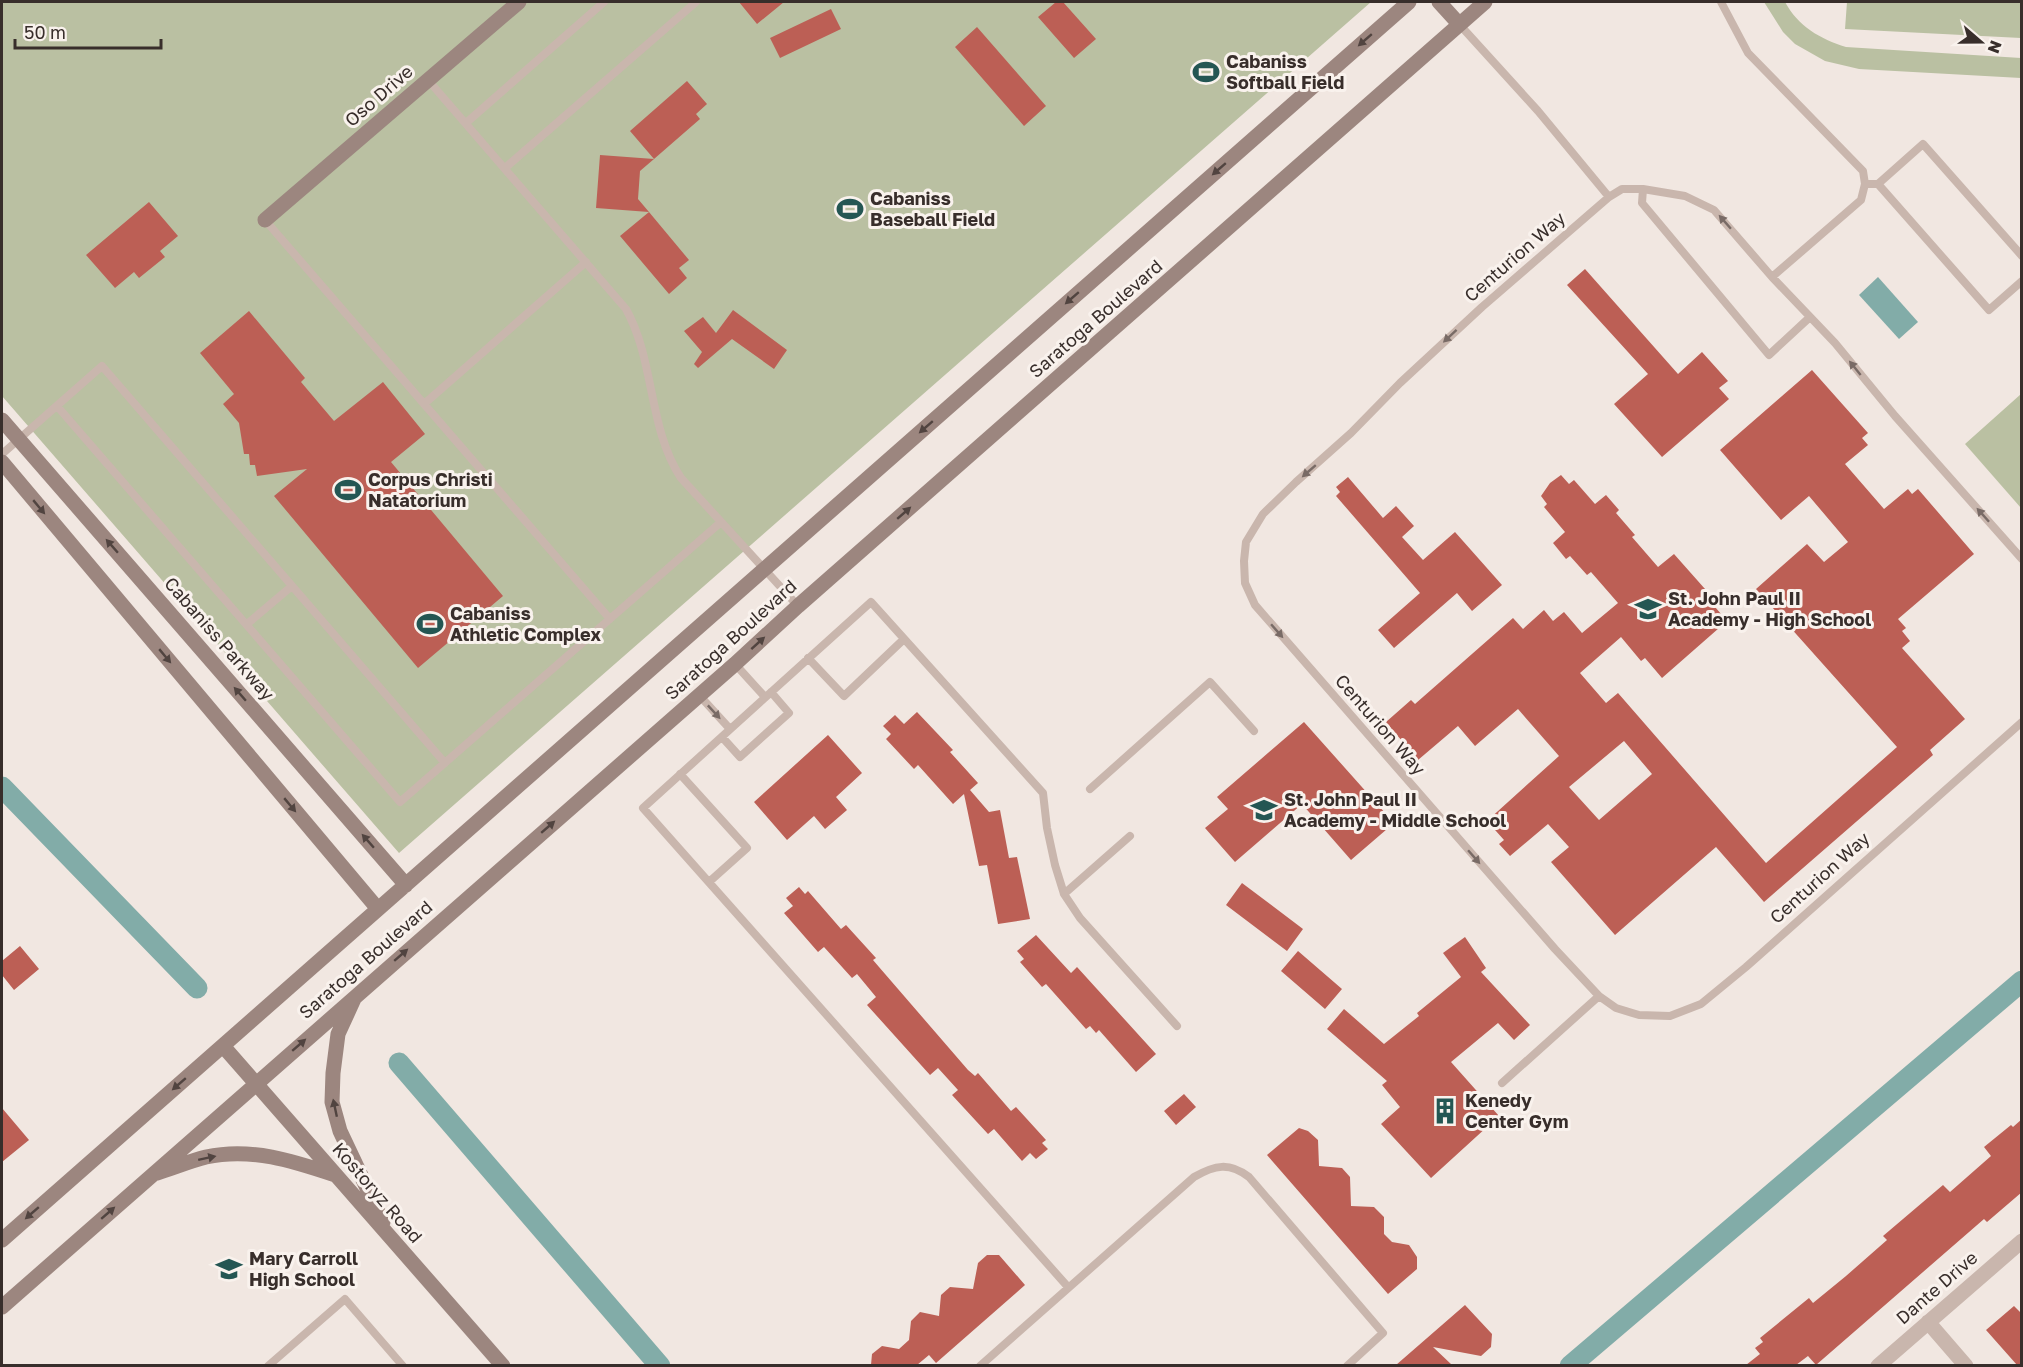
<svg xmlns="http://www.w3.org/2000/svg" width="2023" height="1367" font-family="'Golos Text',sans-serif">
<rect width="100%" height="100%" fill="#f1e7e1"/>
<path fill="#bac0a2" d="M2 2H1371L399 853 2 396Z
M1764 2H1785C1798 26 1820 39 1846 47L2021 58V78L1859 69 1825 61 1795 44 1783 32Z
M1847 2H2021V38L1845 29Z
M2021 394V508L1965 444Z"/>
<path fill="#82aca8" d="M1878 277 1918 322 1899 339 1859 295Z"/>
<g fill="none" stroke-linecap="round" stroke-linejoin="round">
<path stroke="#82aca8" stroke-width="21" d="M2 787 197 988
M399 1063 660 1366
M1570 1366 2022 981"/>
</g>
<path fill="#bc5f55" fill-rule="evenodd" d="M739 2H784L757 24Z
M1056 2H1063L1096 39 1074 58 1038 17Z
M831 9 841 29 780 58 770 38Z
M977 27 1046 106 1024 126 955 47Z
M687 81 707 104 696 114 700 119 654 159 630 131Z
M600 155 654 159 640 171 638 199 649 212 596 208Z
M149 202 178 236 160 251 165 257 139 278 134 272 115 288 86 255Z
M649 212 689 260 679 268 687 278 669 294 620 236Z
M1585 269 1678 374 1702 352 1728 381 1719 388 1729 399 1662 457 1614 404 1648 374 1567 285Z
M733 310 787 350 774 369 732 339 698 368 694 364 702 352 684 331 703 317 716 333Z
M249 311 305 378 301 382 334 421 383 382 425 434 391 462 503 596 418 668 274 496 307 469 257 476 255 465H250L249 454H244L239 423 223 404 234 394 200 353Z
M1812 370 1868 433 1862 438 1868 445 1845 464 1884 509 1908 489 1912 494 1918 489 1974 554 1898 619 1906 628 1902 631 1910 641 1902 648 1965 719 1930 750 1933 755 1764 902 1716 847 1615 935 1551 862 1569 847 1548 824 1510 856 1499 844 1504 840 1487 821 1559 756 1518 709 1475 746 1458 726 1418 760 1386 722 1411 700 1415 704 1513 618 1523 629 1544 610 1553 621 1564 612 1582 633 1618 603 1591 572 1587 575 1570 556 1566 559 1553 543 1565 532 1544 507 1547 504 1541 496 1550 483 1561 475 1569 484 1574 480 1595 504 1606 495 1619 510 1616 513 1635 535 1632 537 1658 567 1674 554 1713 598 1710 601 1727 621 1662 678 1645 658 1641 661 1621 637 1580 673 1606 703 1618 693 1766 863 1897 747 1756 589 1807 544 1824 562 1848 542 1809 496 1781 520 1720 450ZM1624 741 1652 774 1599 820 1569 787Z
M1348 477 1383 518 1396 506 1414 526 1402 537 1423 560 1455 532 1502 585 1472 611 1457 593 1394 648 1378 630 1420 593 1336 496 1340 492 1336 487Z
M917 712 953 750 950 752 978 783 970 790 989 812 1000 810 1009 858 1017 857 1030 919 998 924 987 865 979 866 964 794 953 804 918 765 914 769 886 739 891 734 883 726 895 715 904 724Z
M1304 722 1394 823 1351 860 1302 804 1235 862 1205 828 1228 809 1217 797Z
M828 735 862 773 836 797 847 810 825 829 814 816 787 840 754 802Z
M1242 883 1303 929 1287 951 1226 905Z
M799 887 805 894 808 891 841 929 846 925 876 958 873 960 879 967 968 1070 975 1076 978 1073 1011 1111 1016 1107 1046 1140 1042 1143 1048 1149 1036 1159 1030 1153 1022 1161 994 1129 988 1134 952 1095 958 1090 938 1068 930 1075 867 1005 876 997 857 974 852 978 824 947 818 952 784 913 793 906 786 898Z
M1036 935 1071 973 1077 967 1156 1054 1136 1072 1099 1030 1096 1033 1090 1026 1086 1029 1046 984 1042 987 1020 962 1024 959 1017 951Z
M1465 937 1486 968 1481 972 1530 1025 1514 1040 1498 1023 1451 1062 1499 1116 1431 1178 1381 1124 1400 1107 1382 1085 1387 1081 1327 1029 1344 1009 1384 1044 1419 1016 1417 1013 1461 977 1443 953Z
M20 946 39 969 14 990 2 975V961Z
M1298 951 1342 989 1325 1009 1281 971Z
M1184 1094 1196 1107 1176 1125 1164 1111Z
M2 1108 29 1140 2 1162Z
M2022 1119V1192L1987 1222 1984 1219 1816 1365 1808 1356 1796 1365H1746L1760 1354 1755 1348 1763 1342 1760 1338 1809 1298 1813 1303 1846 1276 1887 1240 1883 1236 1943 1185 1950 1192 1991 1156 1984 1147 2011 1125 2013 1127Z
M1299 1128 1308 1131 1318 1140 1319 1166 1342 1168 1350 1177 1351 1206 1374 1207 1384 1217V1234L1392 1242 1409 1245 1417 1257V1269L1388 1294 1267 1155Z
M987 1255H999L1025 1285 936 1363 929 1355 917 1365H871L872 1354 882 1346 899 1349 909 1340 911 1321 920 1312 939 1316 941 1295 950 1287 973 1289 978 1263Z
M1465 1305 1492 1334 1491 1347 1481 1356 1433 1347 1452 1365H1396Z
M2014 1306 2022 1314V1365H2017L1986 1330Z"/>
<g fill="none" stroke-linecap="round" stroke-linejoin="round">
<path stroke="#c9b6ad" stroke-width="8" d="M1721 2 1748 53 1863 171 1865 184 1861 200 1772 277
M1459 24 1538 111 1609 197
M428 80 626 309C655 361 648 428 681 478L798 606
M466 123 604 2
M505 168 696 2
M1865 184H1878L1923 144 2022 256
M1878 184 1989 310 2022 281
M1643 189 1642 203 1769 355 1810 317
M265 220 610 619
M424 404 586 262
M57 406 400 802 721 522
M2 454 102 366 445 763
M2022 559 1895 416 1835 343 1772 277 1714 210 1685 196 1643 189H1622L1609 197 1482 307 1400 383 1351 433 1296 482 1263 514 1246 542 1244 561 1245 583 1255 605 1555 949 1599 996 1616 1008 1639 1015 1670 1016 1701 1004 1746 967 2022 722
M247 624 292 586
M808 658 844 696 904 639
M735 664 765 697
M699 695 730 729
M722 737 740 757 789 713 771 692
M680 774 747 848 709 882
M1090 789 1210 682 1254 731
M1064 894 1130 836
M1502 1083 1599 996
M1068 1287 643 808 871 602 1043 793 1047 828 1055 865 1064 894 1080 918 1177 1026
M268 1366 345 1299 403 1366
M980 1366 1194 1177C1215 1165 1229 1162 1249 1177L1383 1333 1347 1366"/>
<path stroke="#c9b6ad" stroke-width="15" d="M1928 1322 1966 1366
M1878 1366 2022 1241"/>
<path stroke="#9c867f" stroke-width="15" d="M1439 2 1459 24
M265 220 519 2
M2 420 406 885
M2 462 378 909
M354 999 338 1034 333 1073 332 1102 340 1131 383 1222
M223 1046 503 1366
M157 1173C173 1168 190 1161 206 1157 251 1147 293 1161 335 1175
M2 1240 1409 2
M2 1307 735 664 798 606 1485 2"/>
</g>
<defs><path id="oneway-solid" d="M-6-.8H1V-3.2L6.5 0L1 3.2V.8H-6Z" transform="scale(1.5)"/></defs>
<g fill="#514440">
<use href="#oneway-solid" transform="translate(1365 40) rotate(139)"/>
<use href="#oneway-solid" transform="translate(1219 169) rotate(139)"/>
<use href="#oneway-solid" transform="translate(1072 298) rotate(139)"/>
<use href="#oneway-solid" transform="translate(926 427) rotate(139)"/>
<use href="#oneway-solid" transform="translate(39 507) rotate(50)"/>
<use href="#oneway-solid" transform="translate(904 513) rotate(-41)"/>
<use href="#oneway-solid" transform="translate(112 546) rotate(-131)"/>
<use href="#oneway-solid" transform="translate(758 643) rotate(-42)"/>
<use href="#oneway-solid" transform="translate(165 656) rotate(50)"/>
<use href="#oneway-solid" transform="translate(240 694) rotate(-131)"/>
<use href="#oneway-solid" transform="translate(290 805) rotate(50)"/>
<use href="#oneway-solid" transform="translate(548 827) rotate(-41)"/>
<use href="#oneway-solid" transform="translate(368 841) rotate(-131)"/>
<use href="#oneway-solid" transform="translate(401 955) rotate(-41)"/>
<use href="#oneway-solid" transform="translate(299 1045) rotate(-41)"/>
<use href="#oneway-solid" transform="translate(179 1084) rotate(139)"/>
<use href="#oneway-solid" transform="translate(335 1108) rotate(-102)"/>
<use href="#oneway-solid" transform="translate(207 1158) rotate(-12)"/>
<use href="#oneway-solid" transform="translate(32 1213) rotate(139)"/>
<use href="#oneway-solid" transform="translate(108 1213) rotate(-41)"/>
</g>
<g fill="#796b66">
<use href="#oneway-solid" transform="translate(1725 222) rotate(-131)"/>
<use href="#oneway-solid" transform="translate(1450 336) rotate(137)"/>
<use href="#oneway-solid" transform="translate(1855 368) rotate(-129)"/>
<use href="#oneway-solid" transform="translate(1309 471) rotate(139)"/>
<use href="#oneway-solid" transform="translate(1983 515) rotate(-132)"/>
<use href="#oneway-solid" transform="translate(1277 631) rotate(49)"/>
<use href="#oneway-solid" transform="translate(714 712) rotate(47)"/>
<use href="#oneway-solid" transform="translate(1474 857) rotate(49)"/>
</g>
<defs>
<g id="stadium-bare" transform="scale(2.07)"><path d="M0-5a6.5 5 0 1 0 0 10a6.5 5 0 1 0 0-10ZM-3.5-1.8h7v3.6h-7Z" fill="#245653" stroke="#f9f2ed" stroke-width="2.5" paint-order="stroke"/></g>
<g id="school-bare" transform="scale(2.07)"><path d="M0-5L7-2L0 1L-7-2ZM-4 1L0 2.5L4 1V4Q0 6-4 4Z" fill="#245653" stroke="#f9f2ed" stroke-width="2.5" paint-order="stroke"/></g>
<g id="building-bare" transform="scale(2.07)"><path d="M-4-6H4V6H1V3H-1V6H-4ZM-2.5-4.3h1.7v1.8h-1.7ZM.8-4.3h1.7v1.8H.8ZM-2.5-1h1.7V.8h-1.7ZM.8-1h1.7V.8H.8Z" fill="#245653" stroke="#f9f2ed" stroke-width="2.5" paint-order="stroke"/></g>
</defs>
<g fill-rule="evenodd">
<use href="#stadium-bare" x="1206" y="72"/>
<use href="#stadium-bare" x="850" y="209"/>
<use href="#stadium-bare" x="348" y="490"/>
<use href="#school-bare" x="1648" y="609"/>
<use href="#stadium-bare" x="430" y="624"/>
<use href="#school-bare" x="1264" y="810"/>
<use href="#building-bare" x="1445" y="1111"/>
<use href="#school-bare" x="229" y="1269"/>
</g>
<g text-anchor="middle" stroke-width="6" stroke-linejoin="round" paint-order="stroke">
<g font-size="18" font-weight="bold" fill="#382e2b" stroke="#f9f2ed" text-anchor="start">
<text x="1226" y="68">Cabaniss<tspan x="1226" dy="21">Softball Field</tspan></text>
<text x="870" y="205">Cabaniss<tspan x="870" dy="21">Baseball Field</tspan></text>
<text x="368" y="486">Corpus Christi<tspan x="368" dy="21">Natatorium</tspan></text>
<text x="1668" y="605">St. John Paul II<tspan x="1668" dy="21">Academy - High School</tspan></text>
<text x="450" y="620">Cabaniss<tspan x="450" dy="21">Athletic Complex</tspan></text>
<text x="1284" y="806">St. John Paul II<tspan x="1284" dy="21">Academy - Middle School</tspan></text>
<text x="1465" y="1107">Kenedy<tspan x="1465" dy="21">Center Gym</tspan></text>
<text x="249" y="1265">Mary Carroll<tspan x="249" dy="21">High School</tspan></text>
</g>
<g font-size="18" fill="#382e2b" stroke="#f9f2ed">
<text transform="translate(379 96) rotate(-41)" y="6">Oso Drive</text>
<text transform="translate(1515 257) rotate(-41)" y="6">Centurion Way</text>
<text transform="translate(1096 319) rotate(-41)" y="6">Saratoga Boulevard</text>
<text transform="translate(219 639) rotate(49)" y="6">Cabaniss Parkway</text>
<text transform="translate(731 640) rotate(-42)" y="6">Saratoga Boulevard</text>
<text transform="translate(1380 725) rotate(49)" y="6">Centurion Way</text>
<text transform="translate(1820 878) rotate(-42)" y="6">Centurion Way</text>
<text transform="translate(366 960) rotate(-41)" y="6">Saratoga Boulevard</text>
<text transform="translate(377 1193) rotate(49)" y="6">Kostoryz Road</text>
<text transform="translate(1937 1288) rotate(-41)" y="6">Dante Drive</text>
</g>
</g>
<rect width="2023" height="1367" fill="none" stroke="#382e2b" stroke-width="6"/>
<g transform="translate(1981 42) rotate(110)" stroke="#f9f2ed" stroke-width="4.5" paint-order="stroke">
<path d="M0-4.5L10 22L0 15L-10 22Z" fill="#382e2b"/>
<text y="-9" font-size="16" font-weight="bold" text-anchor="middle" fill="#382e2b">N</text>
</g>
<path d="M15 39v9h146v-9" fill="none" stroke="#382e2b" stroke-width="3"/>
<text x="24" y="39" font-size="18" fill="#382e2b" stroke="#f9f2ed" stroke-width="4.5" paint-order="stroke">50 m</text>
</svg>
